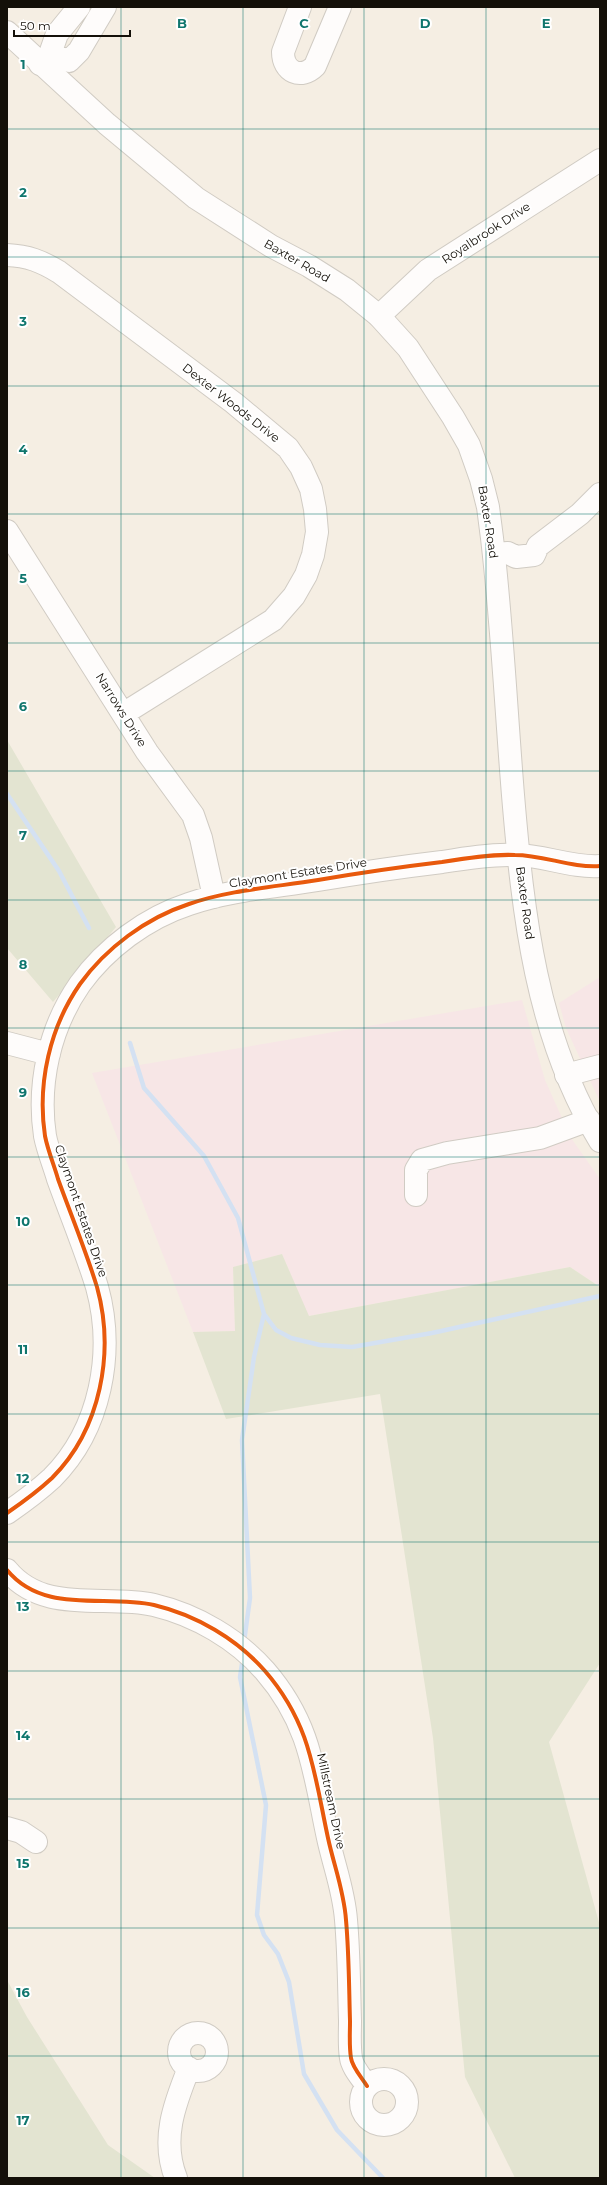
<svg xmlns="http://www.w3.org/2000/svg" width="607" height="2185" font-family="Montserrat,sans-serif">
<rect width="100%" height="100%" fill="#f5eee3"/>
<path fill="#f7e6e6" d="M600 977V1102L566 1028 559 1003Z
M522 1000 545 1080 571 1138 600 1179V1287L570 1267 308 1316 282 1254 233 1267 235 1331 193 1332 92 1073Z"/>
<path fill="#e3e4d1" d="M7 740 116 927 53 1002 7 948Z
M282 1254 309 1316 570 1267 600 1287V1663L549 1742 600 1926V2178H515L465 2077 433 1738 380 1394 226 1419 193 1332 235 1331 233 1267Z
M7 1980 27 2017 108 2145 155 2178H7Z"/>
<g fill="none" stroke-linecap="round" stroke-linejoin="round">
<path stroke="#d4e1f2" stroke-width="4.5" d="M7 794 59 871 89 928
M130 1043 144 1088 204 1156 238 1218 264 1314 276 1330 291 1338 320 1345 352 1347 432 1333 600 1296
M244 1642 250 1598 242 1440 254 1357 264 1314
M243 1657 240 1677 266 1805 257 1915 264 1935 278 1954 289 1982 304 2074 337 2130 383 2178"/>
<g stroke="#d0cbc3" stroke-width="24">
<path id="minor" d="M300 7 283 52C283 72 301 80 315 66L340 7
M50 54 69 61 79 51 105 7
M40 64 50 54 57 34 79 7
M7 255C28 256 41 261 59 272L234 403 288 448 301 467 311 489 315 509 317 532 313 555 306 575 294 596 273 620 123 714
M379 316 428 270 600 160
M7 531 147 752 193 815 201 838 214 897
M494 554 508 553 516 557 534 555 538 546 580 514 600 494
M7 1043 49 1054
M566 1075 600 1066
M416 1195V1170L422 1160 447 1153 540 1138 589 1120
M7 1513C23 1502 38 1491 52 1478 101 1429 115 1352 97 1287 86 1251 71 1215 58 1179 54 1165 48 1151 45 1136 37 1083 50 1027 80 984 106 948 146 918 189 904 229 890 275 887 318 880 359 873 400 867 442 862 466 858 491 854 515 855 544 855 571 868 600 866
M7 1570C44 1615 105 1594 154 1605 196 1615 237 1639 265 1671 311 1724 314 1773 328 1838 334 1866 344 1891 346 1920 349 1953 349 1988 350 2021 350 2033 349 2046 351 2058 352 2067 362 2078 367 2086
M7 1828 21 1832 36 1842
M179 2052a19 19 0 1 1 38 0a19 19 0 1 1-38 0Z
M361 2102a23 23 0 1 1 46 0a23 23 0 1 1-46 0Z
M176 2178C161 2140 174 2105 189 2068"/>
</g>
<g stroke="#d0cbc3" stroke-width="24">
<path id="major" d="M7 32 107 124 196 198 271 246 309 266 347 290 379 316 408 348 453 417 469 445 481 479 488 507 492 538C502 623 506 709 513 795 523 914 536 1036 600 1141"/>
</g>
<use href="#minor" stroke="#fefcfb" stroke-width="22"/>
<use href="#major" stroke="#fefcfb" stroke-width="22"/>
<g stroke="#fff" stroke-width="6">
<path id="cycleway" d="M7 1513C23 1502 38 1491 52 1478 101 1429 115 1352 97 1287 86 1251 71 1215 58 1179 54 1165 48 1151 45 1136 37 1083 50 1027 80 984 106 948 146 918 189 904 229 890 275 887 318 880 359 873 400 867 442 862 466 858 491 854 515 855 544 855 571 868 600 866
M7 1570C44 1615 105 1594 154 1605 196 1615 237 1639 265 1671 311 1724 314 1773 328 1838 334 1866 344 1891 346 1920 349 1953 349 1988 350 2021 350 2033 349 2046 351 2058 352 2067 362 2078 367 2086"/>
</g>
<use href="#cycleway" stroke="#e8590c" stroke-width="4"/>
</g>
<path fill="none" stroke="#0f766e" stroke-width="1" stroke-opacity="0.55" d="M121 7V2178M243 7V2178M364 7V2178M486 7V2178M7 129H600M7 257H600M7 386H600M7 514H600M7 643H600M7 771H600M7 900H600M7 1028H600M7 1157H600M7 1285H600M7 1414H600M7 1542H600M7 1671H600M7 1799H600M7 1928H600M7 2056H600"/>
<g text-anchor="middle" stroke-width="4" stroke-linejoin="round" paint-order="stroke">
<g font-size="12" fill="#141009" stroke="#fff">
<text transform="translate(486 233) rotate(-33)" y="4">Royalbrook Drive</text>
<text transform="translate(297 261) rotate(30)" y="4">Baxter Road</text>
<text transform="translate(231 403) rotate(38)" y="4">Dexter Woods Drive</text>
<text transform="translate(488 522) rotate(81)" y="4">Baxter Road</text>
<text transform="translate(121 710) rotate(58)" y="4">Narrows Drive</text>
<text transform="translate(298 873) rotate(-9)" y="4">Claymont Estates Drive</text>
<text transform="translate(525 903) rotate(82)" y="4">Baxter Road</text>
<text transform="translate(81 1211) rotate(71)" y="4">Claymont Estates Drive</text>
<text transform="translate(331 1801) rotate(78)" y="4">Millstream Drive</text>
</g>
</g>
<g font-size="13" text-anchor="middle" font-weight="bold" fill="#0f766e" stroke="#fff" stroke-width="4" stroke-linejoin="round" paint-order="stroke">
<text x="182" y="28">B</text>
<text x="304" y="28">C</text>
<text x="425" y="28">D</text>
<text x="546" y="28">E</text>
<text x="23" y="69">1</text>
<text x="23" y="197">2</text>
<text x="23" y="326">3</text>
<text x="23" y="454">4</text>
<text x="23" y="583">5</text>
<text x="23" y="711">6</text>
<text x="23" y="840">7</text>
<text x="23" y="969">8</text>
<text x="23" y="1097">9</text>
<text x="23" y="1226">10</text>
<text x="23" y="1354">11</text>
<text x="23" y="1483">12</text>
<text x="23" y="1611">13</text>
<text x="23" y="1740">14</text>
<text x="23" y="1868">15</text>
<text x="23" y="1997">16</text>
<text x="23" y="2125">17</text>
</g>
<rect width="607" height="2185" fill="none" stroke="#141009" stroke-width="16"/>
<path d="M14 30v6h116v-6" fill="none" stroke="#141009" stroke-width="2"/>
<text x="20" y="30" font-size="12" fill="#141009" stroke="#ffffff" stroke-width="3" paint-order="stroke">50 m</text>
</svg>
